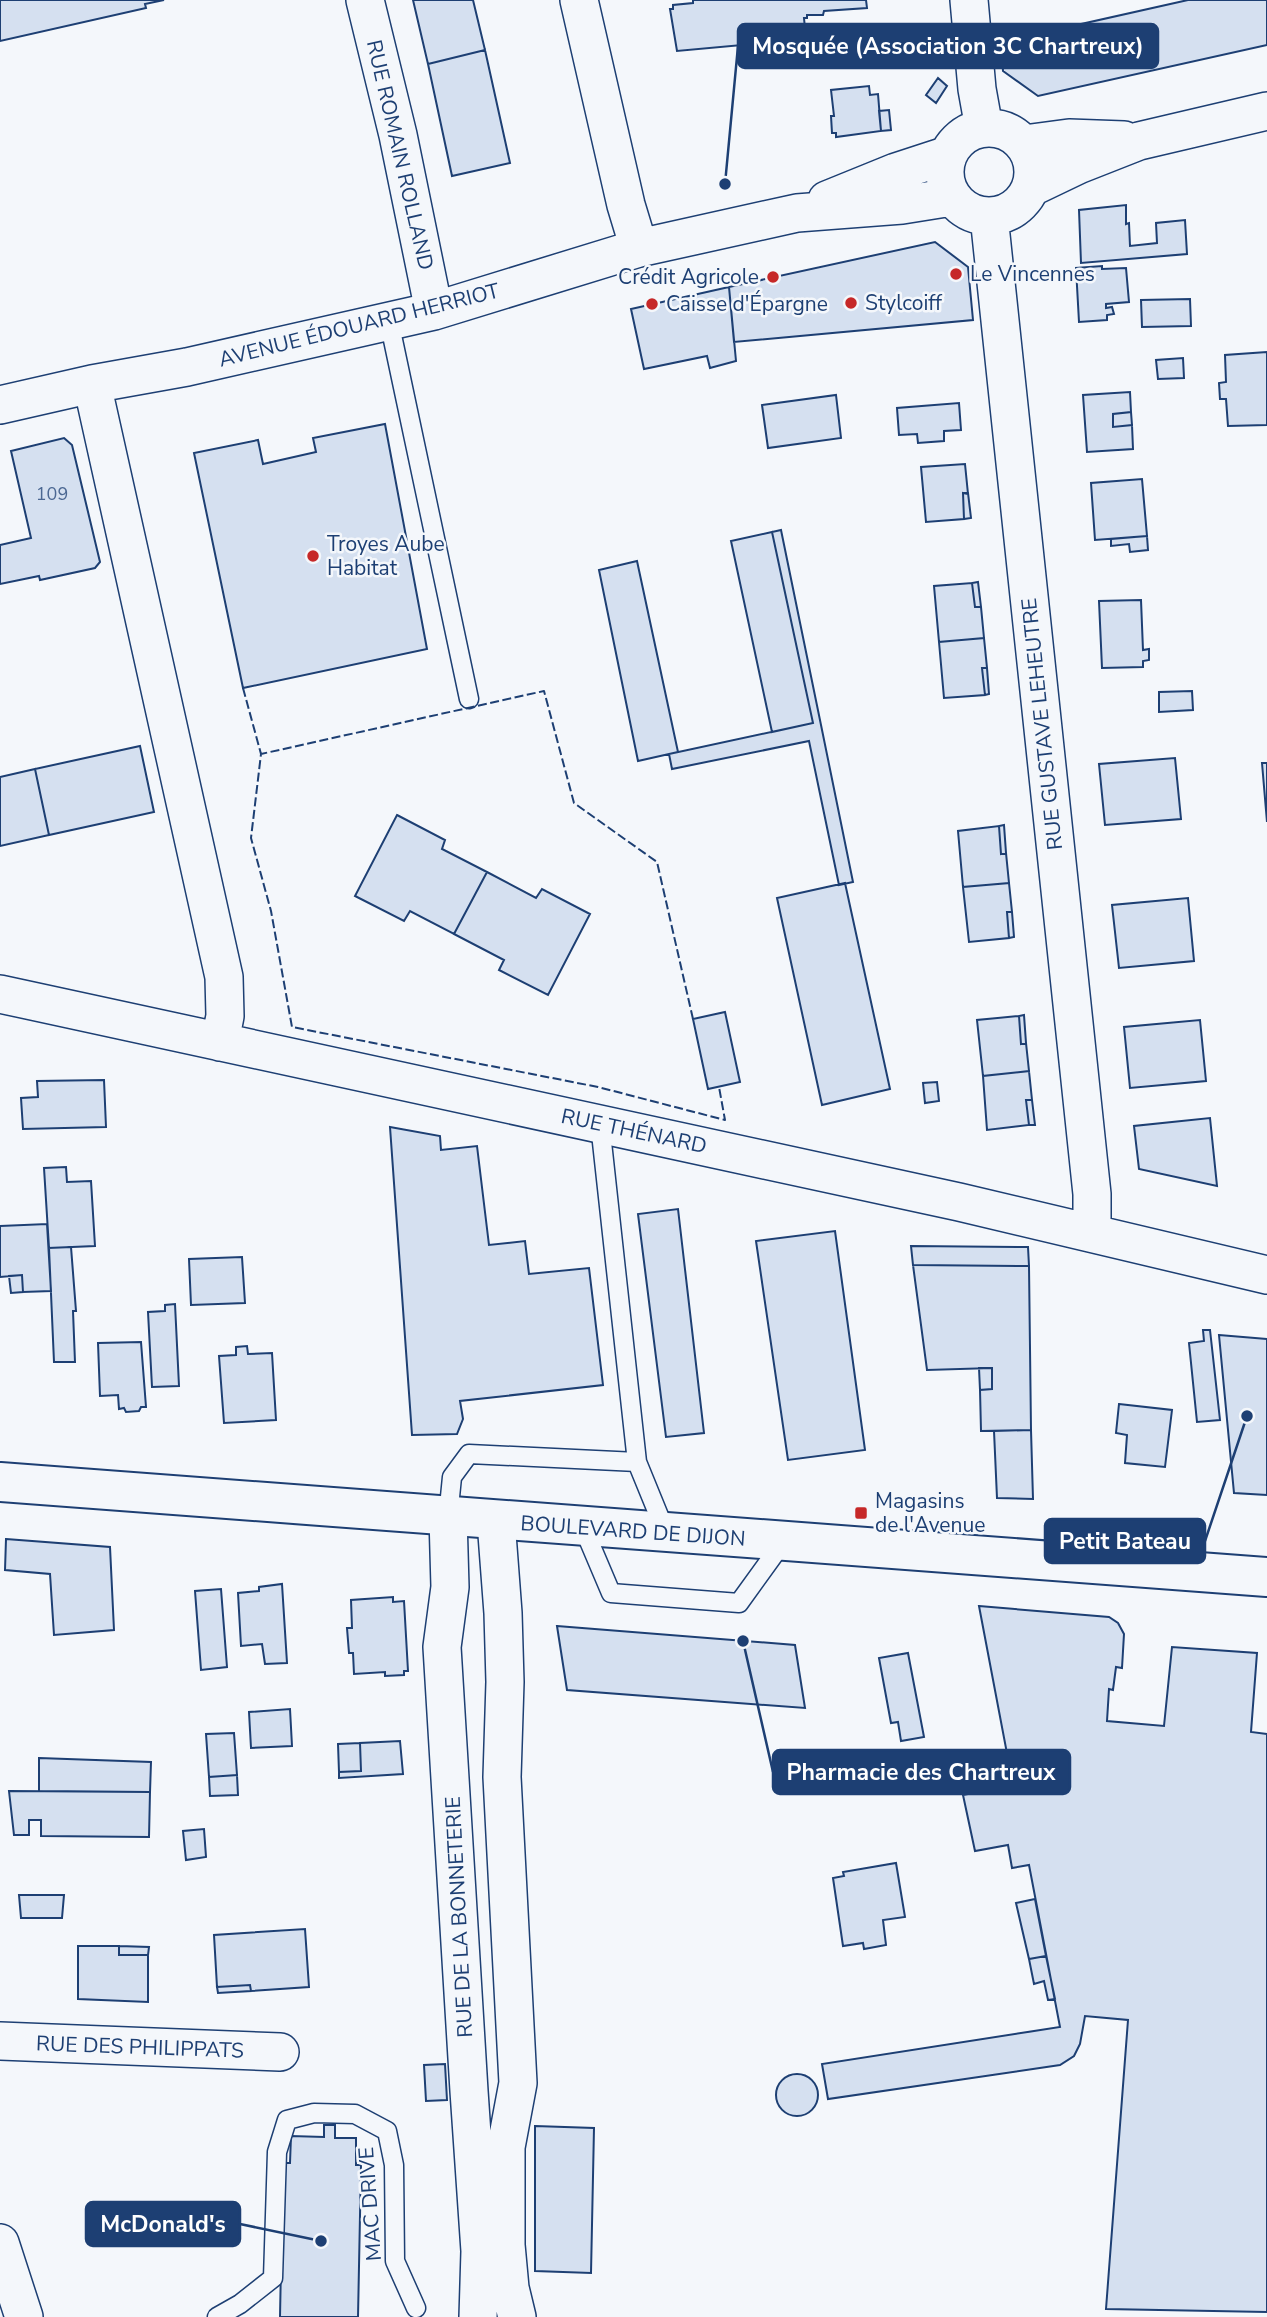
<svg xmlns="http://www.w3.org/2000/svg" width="1267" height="2317" font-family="'Nunito Sans',sans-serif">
<rect width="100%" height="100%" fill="#f4f7fb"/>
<path fill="#d5e0f0" stroke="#1d3f73" stroke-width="2" d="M0 0H164L145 4 146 8 0 41Z
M413 0H473L485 50 428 64Z
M693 0H866L867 8 824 11 823 15H807V18H804L806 39 677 51 670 9H673V5L693 3Z
M1188 0H1267V45L1038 96 1003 71 1001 42Z
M485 50 510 163 452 176 428 64Z
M938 78 947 86 936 103 926 95Z
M869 86 870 95 878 94 881 131 836 137V133H832L831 116H834L831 90Z
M889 110 891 130 881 131 879 111Z
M1126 205V224L1129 223 1130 246 1157 243 1156 223 1185 220 1187 254 1081 263 1079 210Z
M935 242 968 267 973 320 734 342 729 287Z
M1102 266V269L1126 268 1129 302 1106 304V308L1112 307 1114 314 1107 315V320L1079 322 1076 268Z
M729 287 736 361 710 368 707 356 644 369 631 309Z
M1190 299 1191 326 1142 327 1141 300Z
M1267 352V425L1228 426 1226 399H1220L1219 383 1226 382 1225 355Z
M1183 358 1184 378 1158 379 1156 360Z
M1130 392 1131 412 1113 414V427L1132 425 1133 449 1087 452 1083 395Z
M836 395 841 438 768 448 762 405Z
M959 403 961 430 944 431V441L918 443 917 434 899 435 897 408Z
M1131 412 1132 425 1113 427V414Z
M385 424 427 649 243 688 194 453 258 440 263 464 316 452 313 438Z
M64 438 72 445 100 562 95 568 40 580 39 576 0 584V545L31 538 11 451Z
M965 464 968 494 963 493 964 519 926 522 921 467Z
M1142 479 1147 536 1095 540 1091 483Z
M963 493H968L971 518 964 519Z
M781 530 821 725 853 882 839 885 809 741 672 769 669 754 813 723 772 532Z
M772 532 813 723 772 732 731 541Z
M1147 536 1148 550 1130 552 1129 544 1111 546V539Z
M637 561 678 752 638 761 599 570Z
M978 582 981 607H975L972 583Z
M972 583 975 607H981L984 638 939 642 934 586Z
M1141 600 1143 650 1149 649V660L1143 661V667L1102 668 1099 601Z
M984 638 987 668H982L985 695 944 698 939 642Z
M982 668H987L989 694 985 695Z
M1192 691 1193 710 1159 712V692Z
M140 746 154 812 49 835 35 769Z
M1175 758 1181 819 1105 825 1099 764Z
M1262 763H1267V822Z
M35 769 49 835 0 846V777Z
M397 815 445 840 442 849 487 872 454 934 410 911 404 921 355 896Z
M1004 825 1006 853 1001 854 999 826Z
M999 826 1001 854 1006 853 1009 883 963 887 958 831Z
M487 872 536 898 542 889 590 914 548 995 499 970 504 960 454 934Z
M845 883 890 1089 822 1105 777 898Z
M1009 883 1012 912H1007L1009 938 969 942 963 887Z
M1188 898 1194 961 1119 968 1112 905Z
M1007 912H1012L1014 937 1009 938Z
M725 1012 740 1082 708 1089 693 1019Z
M1024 1015 1026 1043 1021 1044 1019 1016Z
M1019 1016 1021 1044 1026 1043 1029 1071 983 1076 977 1020Z
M1200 1020 1206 1081 1130 1088 1124 1027Z
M1029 1071 1032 1100H1026L1029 1125 987 1130 983 1076Z
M104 1080 106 1127 23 1129 21 1098 38 1097 37 1081Z
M937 1082 939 1101 925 1103 923 1083Z
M1026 1100H1032L1035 1125H1029Z
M1210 1118 1217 1186 1139 1169 1134 1126Z
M390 1127 440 1136 441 1150 477 1146 489 1245 525 1241 529 1274 589 1268 603 1385 460 1401 463 1419 457 1434 412 1435Z
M66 1167 67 1182 91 1181 95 1246 49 1248 44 1168Z
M678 1209 704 1433 666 1437 638 1214Z
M47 1224 51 1291 23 1292 22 1275 0 1277V1226Z
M835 1231 865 1450 788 1460 756 1241Z
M911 1246 1028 1247 1029 1266 913 1265Z
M71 1247 76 1311H73L75 1362H54L49 1248Z
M242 1257 245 1303 191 1305 189 1259Z
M913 1265 1029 1266 1031 1430 981 1431 980 1390 992 1389V1368L927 1370Z
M22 1275 23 1292 11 1293 9 1276Z
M175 1304 179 1386 152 1387 148 1312 165 1311V1305Z
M1203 1330H1210L1220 1420 1197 1422 1189 1343 1204 1341Z
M1219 1335 1267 1339V1495L1234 1493Z
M141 1342 146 1407H141L139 1411 126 1412 124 1408 119 1409 118 1395 100 1396 98 1343Z
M247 1346 248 1354 272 1353 276 1420 224 1423 219 1356 236 1355V1347Z
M979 1368H992V1389L980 1390Z
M1119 1404 1172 1410 1165 1467 1125 1463 1127 1435 1116 1433Z
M1031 1430 1033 1499 997 1498 994 1431Z
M6 1539 110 1547 114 1630 54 1635 50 1574 5 1570Z
M282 1584 287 1663 265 1664 262 1644 241 1646 238 1593 259 1591V1587Z
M221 1589 227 1667 201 1670 195 1591Z
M393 1597V1602L404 1601 408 1671H404V1675L385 1676V1672L354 1674 353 1653H349L347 1628H352L351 1600Z
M979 1606 1109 1617 1118 1623 1124 1634 1122 1668 1116 1667 1113 1690 1109 1689 1107 1721 1164 1726 1172 1647 1257 1653 1251 1732 1267 1734V2312L1106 2309 1128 2020 1085 2016 1080 2044 1074 2056 1060 2065 828 2099 822 2064 1060 2027 1029 1865 1012 1868 1008 1845 975 1851 963 1795 1013 1785Z
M557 1626 795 1645 805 1708 567 1690Z
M908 1653 924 1737 901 1741 898 1722 891 1723 879 1658Z
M290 1709 292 1746 251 1748 249 1712Z
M234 1733 237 1775 209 1777 206 1734Z
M400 1741 403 1774 339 1778V1772L361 1771 360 1743Z
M360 1743 361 1771 339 1772 338 1744Z
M39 1758 151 1762 150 1792 39 1791Z
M237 1775 238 1795 210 1796 209 1777Z
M9 1791 150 1792 149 1837 41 1836V1820H29V1835H14Z
M204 1829 206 1857 186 1860 183 1831Z
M896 1863 905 1917 883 1920 886 1945 864 1949 863 1943 843 1946 833 1878 844 1876 843 1872Z
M19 1895H64L62 1918H21Z
M1035 1899 1046 1956 1029 1959 1016 1903Z
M305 1929 309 1987 251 1991 250 1985 217 1987 214 1935Z
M78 1946H119V1955H148V2002L78 1999Z
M119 1946 149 1947 148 1955H119Z
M1046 1956 1055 1999 1048 2000 1044 1981 1034 1984 1029 1959Z
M250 1985 251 1991 218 1993 217 1987Z
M445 2064 447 2100 426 2101 424 2065Z
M776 2095a21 21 0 1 1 42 0a21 21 0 1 1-42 0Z
M324 2125H335V2138H356V2165H361L358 2317H280L283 2163H290L291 2136 324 2137Z
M535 2126 594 2128 591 2273 535 2271Z"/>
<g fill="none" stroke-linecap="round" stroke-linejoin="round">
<g stroke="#1d3f73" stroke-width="21">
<path id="service" d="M389 321 469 699
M600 1124 637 1462
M448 1517 452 1477 469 1454 637 1462 666 1533
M583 1527 611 1593 739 1603 783 1542
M217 2317 240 2304 273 2278 277 2152 287 2120 314 2113 355 2114 387 2131 394 2165 395 2261 416 2308"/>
</g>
<g stroke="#1d3f73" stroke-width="40">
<path id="minor" d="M365 0 398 135 434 311
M579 0 626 205 639 248
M969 0 977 89 984 128
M945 172a44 44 0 1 1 88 0a44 44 0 1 1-88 0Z
M1024 144 1069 138 1124 140
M1030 188 1078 165 1139 141 1267 111
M827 200 896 172 948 155
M989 216 1092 1194V1233
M92 384 224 977 225 1016 220 1042
M0 405 92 384 187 367 434 311 639 248 797 213 902 205 952 197
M0 994 959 1202 1267 1275
M448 1517 450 1587 442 1647 469 2091 480 2251 478 2317
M496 1521 503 1613 505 1682 502 1777 518 2083 506 2147V2245L510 2288 517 2317
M0 2041 280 2052
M0 2243 24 2317"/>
</g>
<g stroke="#1d3f73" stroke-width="42">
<path id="secondary" d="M0 1482 1267 1577"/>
</g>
<use href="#service" stroke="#f4f7fb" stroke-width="18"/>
<use href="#minor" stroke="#f4f7fb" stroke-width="37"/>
<use href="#secondary" stroke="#f4f7fb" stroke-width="38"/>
<path stroke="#1d3f73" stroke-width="2" stroke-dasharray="9 3.5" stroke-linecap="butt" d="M243 688 261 754
M693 1019 657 862 574 803 544 691 261 754 251 838 271 911 292 1027 598 1087 725 1120 719 1087"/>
</g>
<g fill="#c62828" stroke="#f4f7fb" stroke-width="2.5">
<circle cx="956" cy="274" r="7"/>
<circle cx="773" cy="277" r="7"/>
<circle cx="851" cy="303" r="7"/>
<circle cx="652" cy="304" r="7"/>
<circle cx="313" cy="556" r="7"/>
<rect x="854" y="1506" width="14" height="14" rx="3.5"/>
</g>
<g text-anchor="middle" stroke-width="5" stroke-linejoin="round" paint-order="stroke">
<g font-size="18" fill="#4b6792">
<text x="52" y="500">109</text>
</g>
<g font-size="21" fill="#1d3f73" stroke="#f4f7fb">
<text transform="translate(400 155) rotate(77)" y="7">RUE ROMAIN ROLLAND</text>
<text transform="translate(359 325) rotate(-14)" y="7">AVENUE ÉDOUARD HERRIOT</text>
<text transform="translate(1042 724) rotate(-96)" y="7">RUE GUSTAVE LEHEUTRE</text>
<text transform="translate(634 1131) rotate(12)" y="7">RUE THÉNARD</text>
<text transform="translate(633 1531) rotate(4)" y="7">BOULEVARD DE DIJON</text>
<text transform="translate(459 1917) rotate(-93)" y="7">RUE DE LA BONNETERIE</text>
<text transform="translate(140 2047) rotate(2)" y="7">RUE DES PHILIPPATS</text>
<text transform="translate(370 2204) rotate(-94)" y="7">MAC DRIVE</text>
</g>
<g font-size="21" fill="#1d3f73" stroke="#f4f7fb" text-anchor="start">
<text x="970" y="281">Le Vincennes</text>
<text x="759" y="284" text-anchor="end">Crédit Agricole</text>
<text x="865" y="310">Stylcoiff</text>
<text x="666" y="311">Caisse d'Épargne</text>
<text x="327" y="551">Troyes Aube<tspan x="327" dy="24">Habitat</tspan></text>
<text x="875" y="1508">Magasins<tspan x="875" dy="24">de l'Avenue</tspan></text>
</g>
</g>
<path fill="none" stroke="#1d3f73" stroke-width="2.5" d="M725 184L738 46M1247 1416L1205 1541M743 1641L773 1772M321 2241L240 2224"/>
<g fill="#1d3f73" stroke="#f4f7fb" stroke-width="2.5">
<circle cx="725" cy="184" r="7"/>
<circle cx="1247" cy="1416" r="7"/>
<circle cx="743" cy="1641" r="7"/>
<circle cx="321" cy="2241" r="7"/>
</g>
<g fill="#1d3f73" stroke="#1d3f73" stroke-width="2.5">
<rect x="738" y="24" width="420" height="44" rx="7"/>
<rect x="1045" y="1519" width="160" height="44" rx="7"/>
<rect x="773" y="1750" width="297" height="44" rx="7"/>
<rect x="86" y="2202" width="154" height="44" rx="7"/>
</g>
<g font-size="23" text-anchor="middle" font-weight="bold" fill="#fff">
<text x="948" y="54">Mosquée (Association 3C Chartreux)</text>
<text x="1125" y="1549">Petit Bateau</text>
<text x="921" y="1780">Pharmacie des Chartreux</text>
<text x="163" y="2232">McDonald's</text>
</g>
</svg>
